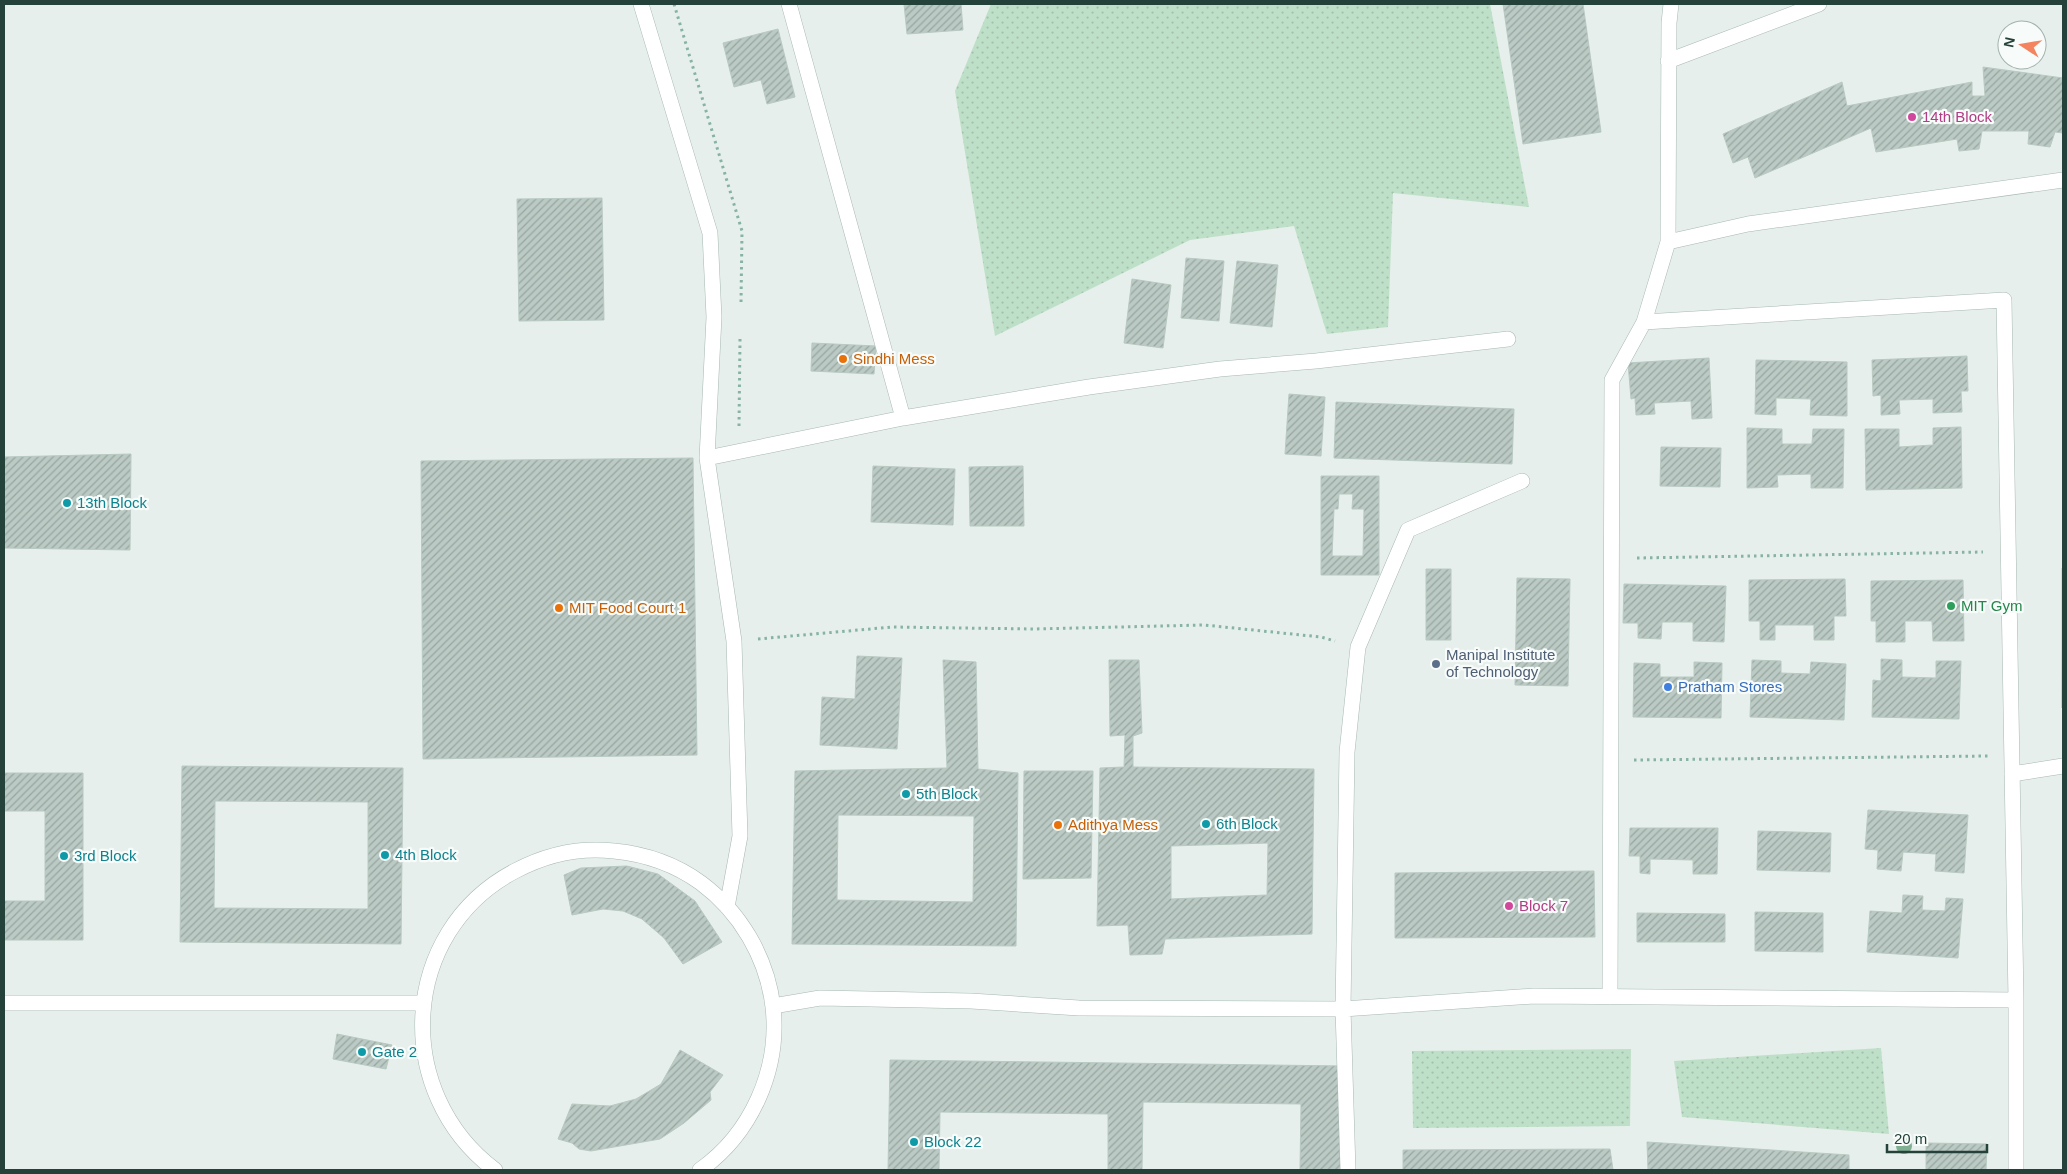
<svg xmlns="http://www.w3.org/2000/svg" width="2067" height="1174" font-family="Arial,sans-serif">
<defs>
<pattern id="grass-dots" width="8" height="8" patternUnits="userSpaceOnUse" patternTransform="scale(1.25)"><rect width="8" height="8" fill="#bfe0c8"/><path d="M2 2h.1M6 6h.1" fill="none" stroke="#a4c1ad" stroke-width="1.8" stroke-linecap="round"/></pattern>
<pattern id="building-hatch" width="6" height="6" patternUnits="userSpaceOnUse" patternTransform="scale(1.25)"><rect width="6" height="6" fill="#bbcac4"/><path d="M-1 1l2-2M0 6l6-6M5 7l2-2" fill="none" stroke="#98a6a0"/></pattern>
</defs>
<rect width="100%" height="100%" fill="#e6efeb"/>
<path fill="url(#grass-dots)" d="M991 4H1490L1529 207 1393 193 1388 327 1327 334 1294 226 1190 240 995 336 955 91Z
M1881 1048 1889 1134 1682 1117 1674 1061Z
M1631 1049 1630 1126 1413 1128 1412 1051Z"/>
<path fill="#bfe0c8" d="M2062 385H2063L2062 568Z"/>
<path fill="url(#building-hatch)" stroke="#b8c9c2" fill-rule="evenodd" d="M904 4H961L963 30 907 34Z
M1503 4H1583L1601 132 1523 144Z
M778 29 795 97 767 104 761 80 734 87 723 43Z
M1983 67 2063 78V133L2055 132 2050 147 2028 144 2029 131H1982L1979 149 1959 151 1957 139 1876 152 1871 128 1755 178 1748 157 1733 163 1723 134 1842 82 1847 106 1972 82V96H1985Z
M602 198 604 320 519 321 517 199Z
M1186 258 1224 261 1219 321 1181 318Z
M1237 261 1278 265 1272 327 1230 323Z
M1132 279 1171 285 1163 348 1124 343Z
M812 343 876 346 874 374 811 371Z
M1967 356 1968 391H1961L1962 412 1933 413V399L1899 400 1900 414 1881 415V395L1873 396 1872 360Z
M1709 358 1712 418 1692 419 1691 401 1654 403 1655 414 1636 415 1635 398 1631 399 1628 363Z
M1756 360 1847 362V416L1810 415 1811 399 1776 398V415L1755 414Z
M1289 394 1325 397 1321 456 1285 454Z
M1336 402 1514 409 1512 464 1334 458Z
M1961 427 1962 488 1866 490 1865 429H1899V447L1933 445V428Z
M1747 428 1782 429V444H1812L1813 429H1844L1843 488H1811V474L1777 475 1778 487 1747 488Z
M1661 447 1721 448 1720 487 1660 486Z
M131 454 130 550 4 548V457Z
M693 458 697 755 423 759 421 461Z
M873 466 955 469 953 525 871 522Z
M1023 466 1024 526H970L969 467Z
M1321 476H1379V575H1321ZM1339 494H1353L1352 509H1364L1363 556H1332L1334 509H1338Z
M2062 568H2063L2062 708Z
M1426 569H1451V640H1426Z
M1517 578 1570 579 1568 686 1515 685Z
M1845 579 1846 616H1834V640H1814V625H1775V640H1760V621H1749V580Z
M1963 580 1964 641H1933L1932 621H1905V642H1876V621H1871V581Z
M1624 584 1726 586 1724 642 1693 641V622H1662L1661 639 1638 638V623H1623Z
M857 656 902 658 897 749 820 745 822 697 855 699Z
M1881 659 1902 660V677L1936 678V661H1961L1959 719 1872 717 1873 680 1881 681Z
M943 660 976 662 978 769 1018 773 1016 946 792 944 795 771 947 768ZM838 815 974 816 973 902 837 900Z
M1109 660H1139L1142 733 1133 736V767L1314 769 1312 934 1165 939 1162 954 1130 955 1128 925 1097 926 1100 768 1124 767 1125 735 1110 736ZM1268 843 1267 895 1171 899V846Z
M1752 660 1781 661V673L1810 674 1811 662 1846 664 1844 720 1750 717Z
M1694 662 1722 663 1721 718 1633 717 1634 663 1660 664V677H1694Z
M182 766 403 768 401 944 180 942ZM215 801 368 802V909L214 908Z
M1024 771H1093L1091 878 1023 879Z
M4 773H83V940H4V901H45V811H4Z
M1868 810 1968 815 1964 873 1935 871 1936 854 1903 852 1901 871 1877 869 1878 850 1865 849Z
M1630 828H1718L1717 874H1693V860L1650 859V874L1640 873V856H1629Z
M1758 831 1831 833 1830 872 1757 870Z
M627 866 658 874 695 901 722 942 683 964 664 938 642 919 623 911 603 909 572 915 564 875 581 868Z
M1594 871 1595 937 1395 938V873Z
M1903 895 1923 896 1922 910 1945 911 1946 898 1963 899 1958 958 1867 952 1870 911 1902 913Z
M1755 912 1823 913V952L1755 951Z
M1637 913 1725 914V942H1637Z
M337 1034 392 1045 386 1069 333 1059Z
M680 1050 723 1075 710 1092 711 1100 684 1123 660 1139 591 1151 579 1149 572 1143 558 1139 572 1104 610 1106 636 1099 661 1084Z
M890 1060 1345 1066 1343 1170H1300L1301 1104 1143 1102 1142 1170H1108V1114L940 1112 939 1170H888Z
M1647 1142 1849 1155V1170H1648Z
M1926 1143 1987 1144 1986 1170H1926Z
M1610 1149 1613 1170H1403V1150Z"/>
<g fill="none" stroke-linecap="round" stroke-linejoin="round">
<g stroke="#a8b8b2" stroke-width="16">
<path id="minor" d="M641 4 710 233 714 317 707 458 734 641 740 836 727 907
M789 4 903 418
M1668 61 1819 4
M1668 242 1748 224 2063 180
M707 458 903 418 1089 387 1220 369 1316 361 1508 339
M1522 481 1408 530 1358 647 1347 752 1343 1009 1534 996 2016 1000 2004 300 1644 322 1668 242 1669 23 1671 4
M2012 774 2063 766
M1610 997 1612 380 1644 322
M4 1003H424
M773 1006 820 998 971 1001 1079 1008 1343 1009 1348 1170
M495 1170C392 1093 399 932 515 871 545 855 579 847 614 851 645 854 675 864 701 883 740 912 767 957 773 1007 780 1070 751 1134 700 1170
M2016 1170V1000"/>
</g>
<path stroke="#86b3a5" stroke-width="3" stroke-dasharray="2.5 4" stroke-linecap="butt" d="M674 4 742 231 741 303
M739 426 740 339
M1637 558 1983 552
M758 639 892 627 1034 629 1204 625 1321 637 1335 641
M1634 760 1988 756"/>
<use href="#minor" stroke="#fff" stroke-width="15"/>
</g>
<circle fill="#80af93" cx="1904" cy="1146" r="8"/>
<g fill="#d1479c" stroke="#f7fbf9" stroke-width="2">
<circle cx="1912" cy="117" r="5"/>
<circle cx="1509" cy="906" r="5"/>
</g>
<g fill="#e8710a" stroke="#f7fbf9" stroke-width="2">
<circle cx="843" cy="359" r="5"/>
<circle cx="559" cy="608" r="5"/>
<circle cx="1058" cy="825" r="5"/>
</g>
<g fill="#0f9aa8" stroke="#f7fbf9" stroke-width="2">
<circle cx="67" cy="503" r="5"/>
<circle cx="906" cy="794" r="5"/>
<circle cx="1206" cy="824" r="5"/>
<circle cx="385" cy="855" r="5"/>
<circle cx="64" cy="856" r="5"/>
<circle cx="362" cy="1052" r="5"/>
<circle cx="914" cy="1142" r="5"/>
</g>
<circle fill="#2e9e5b" stroke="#f7fbf9" stroke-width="2" cx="1951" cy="606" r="5"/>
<circle fill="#5c6f8a" stroke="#f7fbf9" stroke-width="2" cx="1436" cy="664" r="5"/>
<circle fill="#3f7fe0" stroke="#f7fbf9" stroke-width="2" cx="1668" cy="687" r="5"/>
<g text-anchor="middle" stroke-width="4.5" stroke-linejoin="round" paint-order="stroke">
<g font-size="15" fill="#b23c85" stroke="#f7fbf9" text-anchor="start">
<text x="1922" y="122">14th Block</text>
<text x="1519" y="911">Block 7</text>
</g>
<g font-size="15" fill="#c56008" stroke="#f7fbf9" text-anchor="start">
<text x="853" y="364">Sindhi Mess</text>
<text x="569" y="613">MIT Food Court 1</text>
<text x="1068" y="830">Adithya Mess</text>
</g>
<g font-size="15" fill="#0d838f" stroke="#f7fbf9" text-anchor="start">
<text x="77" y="508">13th Block</text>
<text x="916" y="799">5th Block</text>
<text x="1216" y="829">6th Block</text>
<text x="395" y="860">4th Block</text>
<text x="74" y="861">3rd Block</text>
<text x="372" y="1057">Gate 2</text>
<text x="924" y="1147">Block 22</text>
</g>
<g font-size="15" fill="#27864d" stroke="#f7fbf9" text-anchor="start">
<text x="1961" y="611">MIT Gym</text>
</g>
<g font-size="15" fill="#4e5e75" stroke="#f7fbf9" text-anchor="start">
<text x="1446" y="660">Manipal Institute<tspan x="1446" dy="17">of Technology</tspan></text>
</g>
<g font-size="15" fill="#366cbe" stroke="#f7fbf9" text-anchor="start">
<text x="1678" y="692">Pratham Stores</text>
</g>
</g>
<rect width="2067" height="1174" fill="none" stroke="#24423a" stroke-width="10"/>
<g transform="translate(2022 45) rotate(282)"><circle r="24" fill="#f7fbf9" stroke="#a3b1ad"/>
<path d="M0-4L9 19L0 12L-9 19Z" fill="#f4845f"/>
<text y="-8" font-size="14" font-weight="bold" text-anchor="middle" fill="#24423a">N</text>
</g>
<path d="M1887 1144v8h100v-8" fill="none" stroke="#24423a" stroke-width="2.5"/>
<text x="1894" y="1144" font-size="15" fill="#24423a" stroke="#f7fbf9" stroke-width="4" paint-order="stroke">20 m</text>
</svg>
